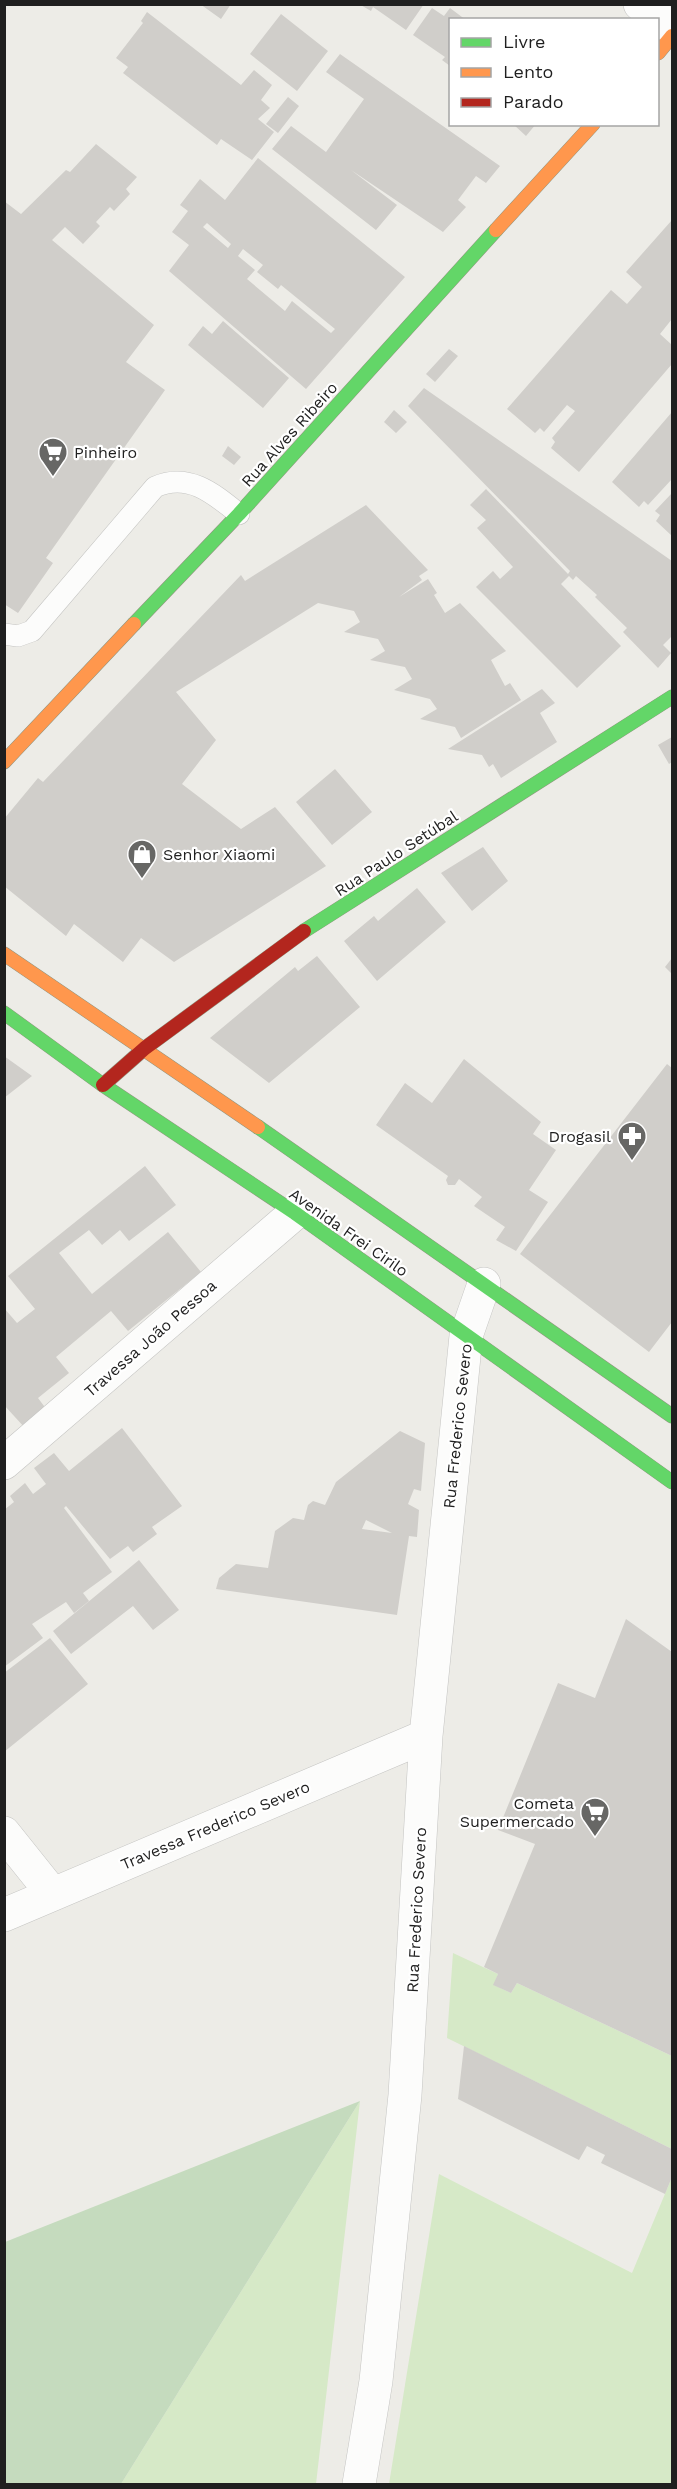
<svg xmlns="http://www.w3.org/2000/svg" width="677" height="2489" font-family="'Work Sans',sans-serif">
<rect width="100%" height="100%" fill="#edece7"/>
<path fill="#d6e9c7" d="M453 1953 498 1974 494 1985 511 1993 517 1983 672 2056V2149L447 2038Z
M360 2101 316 2484H121Z
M439 2174 632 2273 672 2177V2484H389Z"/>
<path fill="#c5dbbe" d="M360 2101 121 2484H5V2242Z"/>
<path fill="#d0ceca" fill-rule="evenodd" d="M200 4H231L221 19Z
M359 4H424L406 30 373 7 371 11Z
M432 8 444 16 450 8 466 20H450V66L442 60 445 57 413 35Z
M147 12 241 85 254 70 272 85 261 100 270 108 258 119 274 132 252 160 221 139 217 145 123 73 128 67 116 58 143 23 141 21Z
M281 14 328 51 297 91 250 54Z
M340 54 500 166 486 183 476 176 458 200 466 207 443 232 351 170 397 205 376 230 272 149 291 126 326 152 364 99 326 72Z
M288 97 299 106 278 133 266 124Z
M513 124H536L526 136Z
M96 144 137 177 126 189 130 194 114 211 110 207 96 222 100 226 83 244 65 227 52 240 154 325 126 362 165 390 46 558 53 563 18 613 4 604V201L21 214 66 170 70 172Z
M258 158 405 277 306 389 169 271 189 245 172 232 188 211 180 205 200 179 225 200ZM207 223 231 244 228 248 203 227ZM243 249 263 265 257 272 278 289 281 285 335 329 331 333 292 301 285 311 247 279 255 270 238 256Z
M672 220V319L660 334 672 345V364L579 472 551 448 555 442 552 438 575 411 567 405 544 432 540 428 535 433 507 409 611 290 627 304 642 287 626 272Z
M223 321 289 378 263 408 188 345 203 326 212 334Z
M449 349 458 356 435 382 426 374Z
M424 388 672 561V636L663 645 671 653 658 668 623 632 627 628 595 597 597 595 576 576 573 580 569 576 561 584 621 646 577 688 476 587 493 571 500 579 513 567 477 528 486 520 470 505 486 489 568 574 570 571 408 406Z
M394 410 407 422 396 433 384 422Z
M672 412V479L648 505 644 501 639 507 612 482Z
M228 446 241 457 234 465 222 456Z
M672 493V536L656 521 660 515 655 511Z
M366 505 428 570 419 576 422 580 399 597 428 579 437 593 434 595 445 613 460 603 506 651 491 660 505 686 510 683 521 700 461 738 455 727 420 719 437 709 430 699 394 690 412 679 405 667 370 660 385 651 378 639 344 632 360 622 354 611 318 603 176 692 216 740 182 784 241 829 275 807 326 866 174 962 141 938 123 962 74 924 66 936 4 886V819L38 778 43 782 241 575 245 581Z
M542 689 555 703 540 713 557 742 501 778 493 764 489 767 482 755 448 749Z
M672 737V762L669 764 658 745Z
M335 769 372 812 332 845 296 802Z
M483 847 508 881 472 911 441 873Z
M417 888 446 922 377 981 344 941 374 916 378 921Z
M317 956 360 1007 269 1083 210 1038 295 967 298 971Z
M672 958V974L665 967Z
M4 1056 32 1076 4 1098Z
M464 1059 541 1122 533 1134 556 1150 529 1190 548 1202 516 1251 496 1240 505 1227 474 1206 482 1197 459 1179 455 1185H448L446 1180 448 1176 376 1125 405 1083 432 1103Z
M667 1064 672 1068V1322L649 1352 520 1254Z
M145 1166 176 1205 129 1241 120 1230 102 1245 89 1230 59 1253 92 1294 168 1232 201 1272 128 1331 111 1311 56 1357 69 1373 38 1398 47 1410 25 1428 4 1405V1308L17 1323 35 1309 8 1276Z
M122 1428 182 1506 152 1527 157 1534 133 1552 128 1546 110 1559 66 1506 64 1508 112 1572 83 1593 89 1601 74 1613 66 1602 32 1624 43 1638 4 1667V1510L14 1502 10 1496 25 1483 33 1494 46 1484 34 1468 54 1453 69 1471Z
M400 1431 425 1443 421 1491 414 1489 408 1504 419 1510 417 1537 409 1536 397 1615 216 1589 219 1578 236 1564 268 1568 275 1531 293 1518 304 1520 308 1505 313 1501 325 1505 336 1482ZM366 1520 392 1533 362 1529Z
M139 1560 179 1610 153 1630 133 1606 71 1654 53 1631Z
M626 1619 672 1652V2056L517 1983 511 1993 493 1985 498 1974 484 1967 535 1844 498 1830 558 1683 595 1698Z
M50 1638 88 1684 4 1752V1673Z
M464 2046 672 2149V2177L665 2194 601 2163 605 2155 587 2146 579 2160 458 2099Z"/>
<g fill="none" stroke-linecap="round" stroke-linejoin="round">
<g stroke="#c4c4c2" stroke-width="22">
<path id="lane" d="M4 634 18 636 32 631 155 487C188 472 213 493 239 514"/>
</g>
<g stroke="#c4c4c2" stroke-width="34">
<path id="street" d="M640 4 672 28
M4 1463 295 1213
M4 1833 52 1893
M4 1915 426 1736
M359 2484 376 2381 405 2095 426 1736 466 1336 484 1284"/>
</g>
<g stroke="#929680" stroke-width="15">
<path id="fast" d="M134 624 239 514 496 230
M304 931 672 697
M4 1013 103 1085 295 1213 672 1482
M258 1127 672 1416"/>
</g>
<g stroke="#929680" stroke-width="15">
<path id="slow" d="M658 53 672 36
M496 230 593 124
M4 762 134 624
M4 954 258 1127"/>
</g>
<g stroke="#929680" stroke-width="15">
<path id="jam" d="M103 1085 145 1048 304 931"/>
</g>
<use href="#lane" stroke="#fcfcfb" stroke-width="21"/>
<use href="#street" stroke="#fcfcfb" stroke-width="33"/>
<use href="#fast" stroke="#63d668" stroke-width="14"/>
<use href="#slow" stroke="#ff974d" stroke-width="14"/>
<use href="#jam" stroke="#b3261e" stroke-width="14"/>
</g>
<defs>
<g id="supermarket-pin" transform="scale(1.5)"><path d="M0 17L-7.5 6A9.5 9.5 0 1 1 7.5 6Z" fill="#676765" stroke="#fff"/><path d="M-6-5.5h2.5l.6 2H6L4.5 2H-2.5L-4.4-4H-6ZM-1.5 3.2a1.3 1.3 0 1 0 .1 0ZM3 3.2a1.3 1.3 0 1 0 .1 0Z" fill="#fff"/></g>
<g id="shop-pin" transform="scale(1.5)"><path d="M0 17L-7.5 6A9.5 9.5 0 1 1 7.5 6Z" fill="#676765" stroke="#fff"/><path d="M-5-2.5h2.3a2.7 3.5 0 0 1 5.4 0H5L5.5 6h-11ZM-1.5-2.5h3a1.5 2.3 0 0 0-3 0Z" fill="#fff"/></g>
<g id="pharmacy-pin" transform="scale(1.5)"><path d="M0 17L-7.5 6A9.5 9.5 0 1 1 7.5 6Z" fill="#676765" stroke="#fff"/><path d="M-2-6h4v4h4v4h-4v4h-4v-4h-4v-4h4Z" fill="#fff"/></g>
</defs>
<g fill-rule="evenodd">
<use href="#supermarket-pin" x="53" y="452"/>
<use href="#shop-pin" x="142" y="854"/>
<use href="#pharmacy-pin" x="632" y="1136"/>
<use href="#supermarket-pin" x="595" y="1812"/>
</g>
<g text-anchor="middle" stroke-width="4.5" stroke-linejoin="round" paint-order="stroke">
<g font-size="16" fill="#1f1f1f" stroke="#fff">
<text transform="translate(289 434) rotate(-48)" y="6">Rua Alves Ribeiro</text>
<text transform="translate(396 853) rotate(-33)" y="6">Rua Paulo Setúbal</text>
<text transform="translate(349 1232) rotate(35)" y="6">Avenida Frei Cirilo</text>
<text transform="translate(150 1338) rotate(-41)" y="6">Travessa João Pessoa</text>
<text transform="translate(457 1426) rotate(-84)" y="6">Rua Frederico Severo</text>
<text transform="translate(215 1825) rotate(-23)" y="6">Travessa Frederico Severo</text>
<text transform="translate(416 1910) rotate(-87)" y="6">Rua Frederico Severo</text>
</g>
<g font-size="16" fill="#1f1f1f" stroke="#fff" text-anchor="start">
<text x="74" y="458">Pinheiro</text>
<text x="163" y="860">Senhor Xiaomi</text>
<text x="611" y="1142" text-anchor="end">Drogasil</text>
<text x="574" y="1809" text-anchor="end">Cometa<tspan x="574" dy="18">Supermercado</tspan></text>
</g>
</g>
<rect width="677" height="2489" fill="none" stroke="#1f1f1f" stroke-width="12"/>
<rect x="449" y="18" width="210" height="108" fill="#ffffff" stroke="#a5a5a5" stroke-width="1.5"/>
<rect x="461" y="38" width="30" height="9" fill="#63d668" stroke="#a5a5a5" stroke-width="1.5"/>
<text x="503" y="48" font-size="18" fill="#1f1f1f">Livre</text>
<rect x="461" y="68" width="30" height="9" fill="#ff974d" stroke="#a5a5a5" stroke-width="1.5"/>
<text x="503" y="78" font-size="18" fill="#1f1f1f">Lento</text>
<rect x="461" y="98" width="30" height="9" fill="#b3261e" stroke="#a5a5a5" stroke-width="1.5"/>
<text x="503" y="108" font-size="18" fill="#1f1f1f">Parado</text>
</svg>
